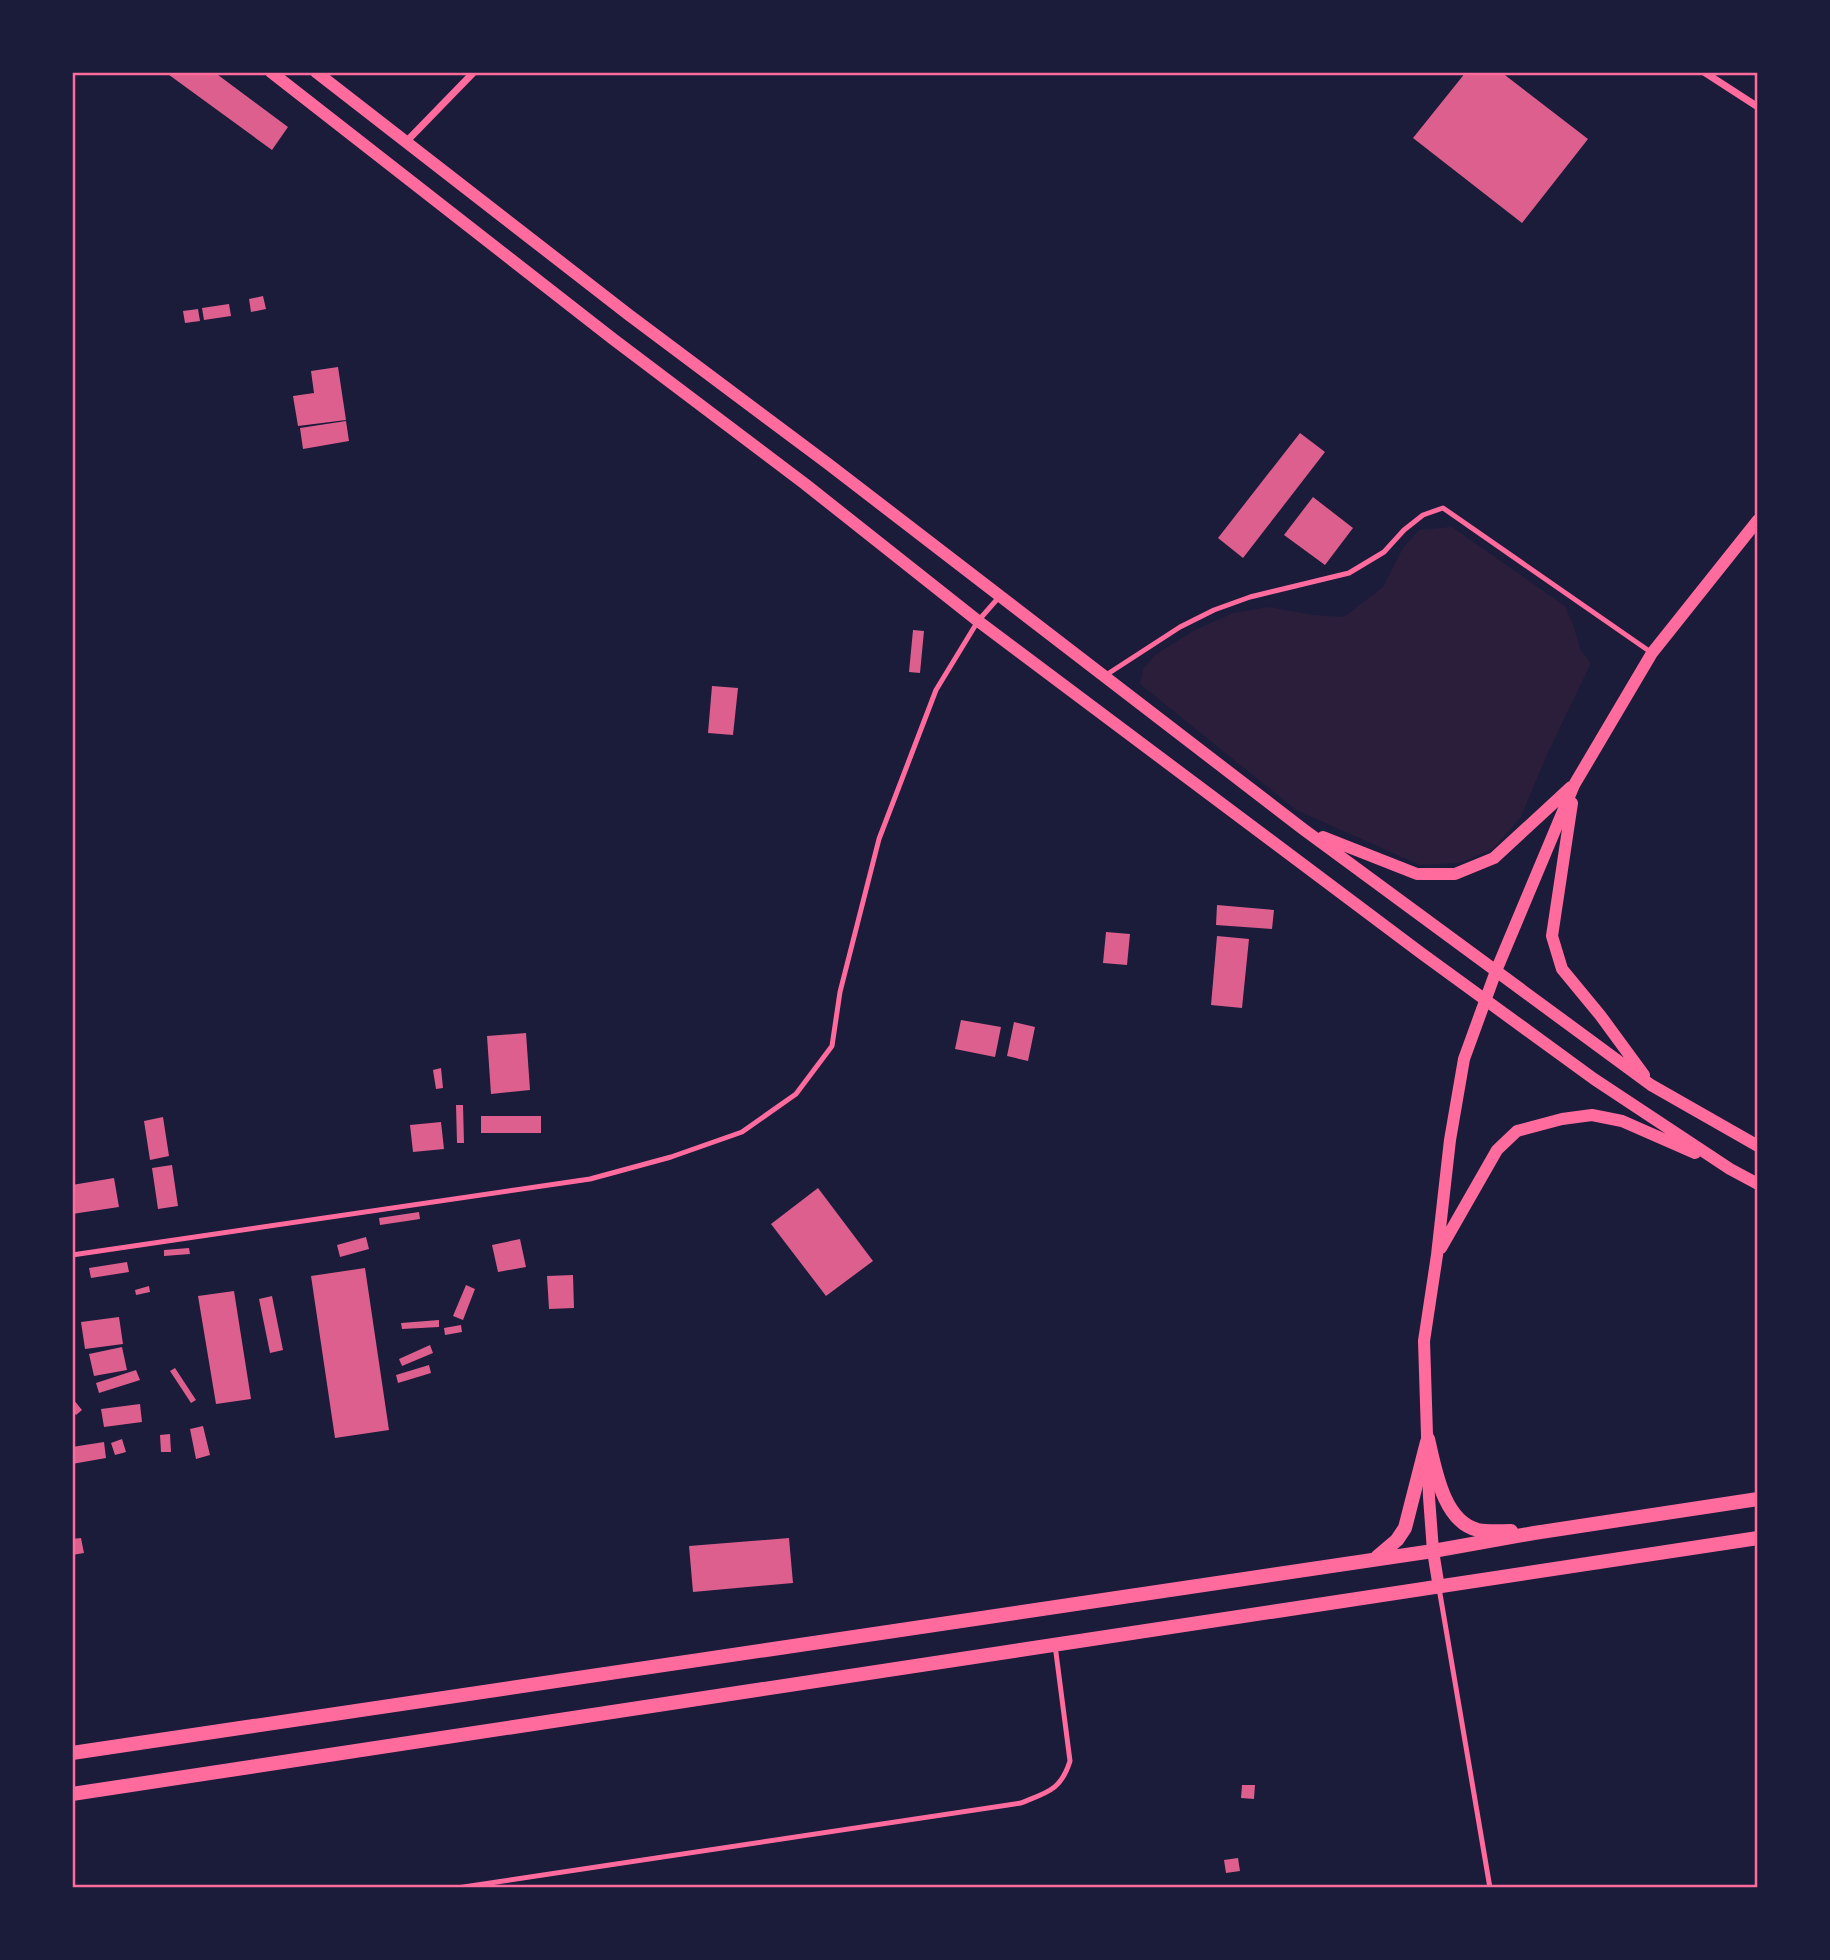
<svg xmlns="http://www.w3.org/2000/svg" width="1830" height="1960" font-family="'Public Sans',sans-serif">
<rect width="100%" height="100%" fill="#1b1b3a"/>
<path fill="#2a1e3b" d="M1452 527 1565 606 1574 627 1580 649 1591 663 1546 757 1521 817 1493 849 1459 863 1420 865 1296 810 1140 684 1143 669 1155 655 1193 631 1233 613 1268 607 1314 615 1344 617 1383 587 1403 548 1419 530Z"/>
<path fill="#dd5f8e" d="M165 72H214L288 127 272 150Z
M1466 72H1501L1588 139 1522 223 1413 138Z
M263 296 266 309 251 312 249 299Z
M229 304 231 316 204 320 202 308Z
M198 309 200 321 185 323 183 311Z
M338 367 346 420 298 426 293 396 314 393 311 371Z
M346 421 349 441 303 449 300 428Z
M1300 433 1325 452 1243 558 1218 538Z
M1313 497 1353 528 1325 565 1284 535Z
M913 630 924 631 920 673 909 672Z
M712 686 738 688 733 735 708 733Z
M1217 905 1274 910 1272 929 1216 925Z
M1106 932 1130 934 1127 965 1103 963Z
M1217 936 1249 939 1242 1008 1211 1005Z
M961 1020 1001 1027 995 1057 955 1049Z
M1014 1022 1035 1027 1028 1061 1007 1056Z
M526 1033 530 1090 491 1094 487 1036Z
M441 1068 443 1088 436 1089 433 1070Z
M456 1105H463L464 1143H457Z
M481 1116H541V1133H481Z
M163 1117 169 1156 150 1160 144 1121Z
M441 1122 444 1149 413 1152 410 1125Z
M172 1165 178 1206 158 1209 152 1168Z
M114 1178 119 1207 72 1214V1185Z
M818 1188 873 1261 826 1296 771 1224Z
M419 1212 420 1219 380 1225 379 1218Z
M366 1237 369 1249 340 1257 337 1245Z
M520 1239 526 1267 498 1272 492 1245Z
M189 1248 190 1254 164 1256V1250Z
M127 1262 129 1272 91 1278 89 1268Z
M365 1268 389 1430 335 1438 311 1276Z
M573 1275 574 1308 549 1309 547 1276Z
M466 1285 475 1289 463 1320 453 1316Z
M149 1286 150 1292 136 1295 135 1290Z
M234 1291 251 1399 216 1404 198 1296Z
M272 1296 283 1350 270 1353 259 1299Z
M119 1317 123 1344 85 1349 81 1322Z
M439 1320V1327L402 1329 401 1323Z
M461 1325 462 1332 445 1335 444 1328Z
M430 1345 433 1353 402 1366 399 1359Z
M122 1347 127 1370 94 1376 89 1354Z
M429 1365 431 1373 398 1383 396 1375Z
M175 1368 196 1400 191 1403 170 1371Z
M136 1370 140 1380 99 1393 96 1383Z
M73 1399 82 1410 76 1415 72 1410Z
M140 1404 142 1422 104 1427 101 1409Z
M203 1426 210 1455 196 1459 190 1429Z
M170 1434 171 1452H161L160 1435Z
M122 1439 126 1452 115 1455 111 1443Z
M104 1442 106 1458 72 1464V1447Z
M81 1538 84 1553 72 1555V1539Z
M789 1538 793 1583 693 1592 689 1546Z
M1242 1785H1255L1254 1799 1241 1798Z
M1238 1858 1240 1871 1226 1873 1224 1860Z"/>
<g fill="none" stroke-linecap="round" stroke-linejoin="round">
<path stroke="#ff6b9d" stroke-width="5" d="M1106 675 1180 627 1214 610 1250 597 1349 573 1384 552 1404 530 1423 515 1443 508 1652 653
M72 1255 590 1179 671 1157 742 1132 796 1094 832 1046 840 992 879 839 936 690 978 621 1000 596
M1439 1588 1490 1888
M457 1888 1021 1803C1048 1792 1061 1790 1070 1761L1055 1645"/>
<path stroke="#ff6b9d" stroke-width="7" d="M1704 72 1758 107
M405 143 474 72"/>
<path stroke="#ff6b9d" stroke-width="12" d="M271 72 613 339 805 484 978 621 1421 953 1594 1079 1730 1169 1758 1184
M316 72 629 315 827 463 1303 829 1651 1085 1758 1146
M1572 803 1552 936 1562 969 1600 1015 1644 1075
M1323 837 1417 874H1455L1494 858 1571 787
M1441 1248 1497 1150 1517 1131 1562 1119 1592 1115 1622 1121 1695 1153
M1439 1588 1433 1551 1429 1497 1424 1341 1437 1255 1450 1140 1464 1059 1496 971 1574 785 1652 653 1758 520"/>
<path stroke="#ff6b9d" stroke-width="14" d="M1428 1439C1435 1468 1443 1522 1478 1530 1488 1532 1500 1531 1511 1531
M1377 1557 1397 1540 1405 1528 1427 1442
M72 1753 1433 1551 1534 1533 1758 1499
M72 1794 1758 1538"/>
</g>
<rect width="1830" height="1960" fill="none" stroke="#1b1b3a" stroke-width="147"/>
<rect x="74" y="74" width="1682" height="1812" fill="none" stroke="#ff6b9d" stroke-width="2.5"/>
</svg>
